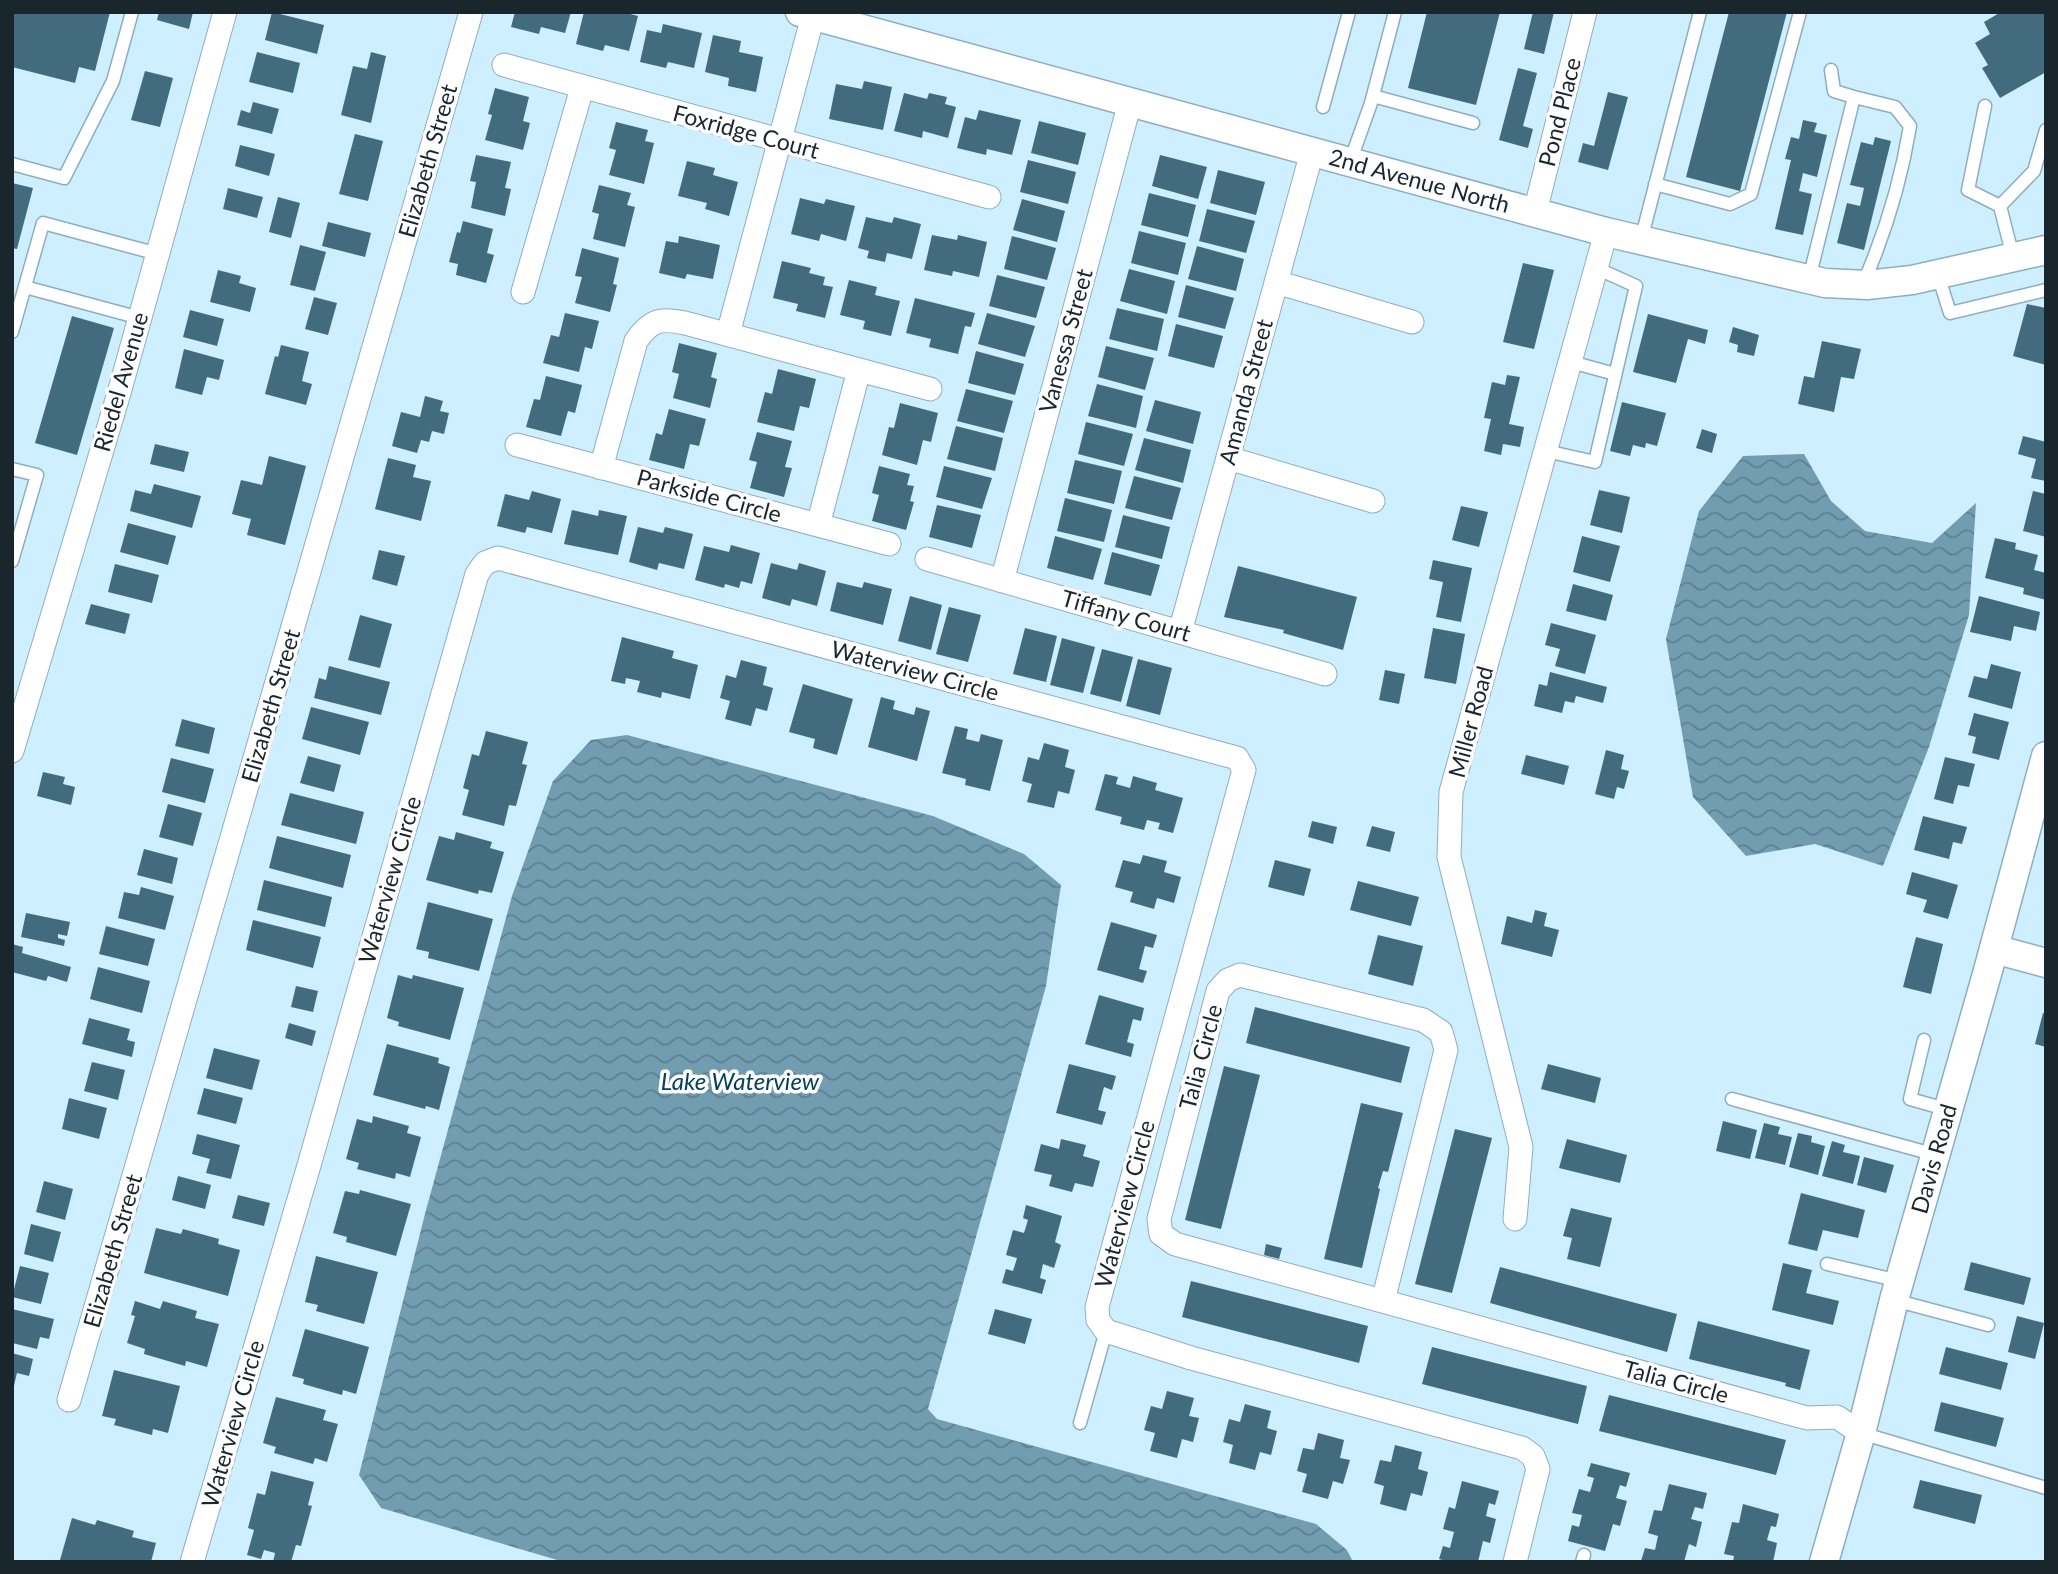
<svg xmlns="http://www.w3.org/2000/svg" width="2058" height="1574" font-family="Lato,sans-serif">
<defs>
<pattern id="water-waves" width="16" height="10" patternUnits="userSpaceOnUse" patternTransform="scale(1.75)"><rect width="16" height="10" fill="#729db1"/><path d="M0 5q4-4 8 0t8 0" fill="none" stroke="#5d8090"/></pattern>
</defs>
<rect width="100%" height="100%" fill="#ceefff"/>
<path fill="url(#water-waves)" d="M1804 454 1831 501 1865 531 1932 543 1976 503 1969 615 1929 747 1883 866 1815 844 1746 856 1693 797 1666 639 1699 511 1743 456Z
M627 735 933 816 1024 854 1061 885 1046 986 928 1409 937 1419 1316 1524 1347 1550 1353 1562H564L381 1508 359 1475 426 1210 512 896 553 781 591 740Z"/>
<path fill="#426c7e" d="M12 12H110L95 71 79 67 75 83 12 67Z
M159 12H193L189 29 157 20Z
M272 12 324 25 317 54 265 40Z
M515 12H571L565 33 541 27 539 34 511 27Z
M584 12H623L638 16 629 51 605 45 603 51 576 44Z
M1427 12H1500L1476 105 1408 88Z
M1533 12H1554L1544 54 1524 49Z
M1729 12H1787L1740 191 1686 177Z
M2001 12H2046V72L2000 98 1982 68 1988 65 1975 43 1990 34 1984 22Z
M663 24 702 33 694 68 668 62 666 68 640 62 647 30 661 33Z
M713 35 741 41 739 52 763 57 756 92 728 86 729 78 705 72Z
M257 52 300 63 293 93 249 82Z
M371 52 386 56 371 123 341 115 353 66 367 69Z
M1518 68 1537 73 1523 126 1533 129 1528 148 1499 140Z
M145 71 173 78 160 127 131 120Z
M864 81 892 87 883 130 829 119 836 84 862 89Z
M495 88 529 97 523 121 530 123 523 150 485 140 492 115 488 114Z
M1608 92 1628 97 1608 170 1578 162 1583 143 1594 146Z
M904 93 927 99 929 93 947 97 945 104 956 107 948 138 923 131 922 138 894 131Z
M253 102 279 109 272 134 237 125 241 110 250 113Z
M979 110 1021 120 1012 155 987 149 986 155 957 148 965 117 976 120Z
M1803 120 1817 123 1814 132 1827 135 1817 177 1803 173 1799 191 1812 194 1803 235 1775 229 1791 160 1785 159 1791 137 1799 139Z
M1039 121 1086 133 1078 165 1031 153Z
M616 122 648 130 645 141 654 143 644 184 609 175 616 150 609 148Z
M355 134 383 141 368 201 339 194Z
M1875 137 1891 141 1864 250 1837 243 1847 203 1860 206 1864 188 1850 185 1861 142 1873 145Z
M240 145 275 154 269 176 235 166Z
M476 155 511 162 505 188 511 189 505 216 471 208 476 182 470 181Z
M1160 155 1207 167 1198 199 1152 186Z
M1028 160 1076 172 1068 204 1020 192Z
M687 161 715 168 713 175 738 182 729 216 705 209 707 203 678 196Z
M1218 170 1265 182 1256 215 1210 203Z
M12 183 33 188 17 249 12 248Z
M599 185 631 193 627 205 635 207 625 247 593 239 599 214 592 212Z
M228 188 263 197 257 218 223 209Z
M1149 193 1196 205 1188 237 1141 225Z
M278 197 300 203 291 238 269 232Z
M800 198 824 204 826 199 855 206 846 241 821 234 819 241 791 234Z
M1022 199 1065 211 1057 242 1013 230Z
M1207 209 1255 221 1246 253 1199 241Z
M866 217 892 223 894 217 921 224 912 259 887 253 885 262 867 258 869 251 858 248Z
M463 221 493 229 487 253 494 255 486 283 456 275 458 264 449 262 457 232 460 233Z
M328 222 371 233 365 257 322 246Z
M1139 231 1186 243 1178 275 1131 263Z
M932 235 957 240 958 235 987 242 979 277 953 271 952 276 924 270Z
M679 236 720 245 713 279 687 274 685 279 659 273 666 241 678 243Z
M1012 236 1056 248 1047 280 1004 269Z
M300 245 326 252 315 291 290 285Z
M1197 246 1244 259 1236 291 1188 279Z
M582 248 619 258 613 284 617 285 610 312 575 303 582 277 575 276Z
M782 261 811 268 809 273 825 277 823 285 833 287 825 318 796 311 798 304 773 298Z
M1523 263 1554 270 1534 349 1503 342Z
M1129 269 1175 281 1167 314 1120 301Z
M218 270 241 276 239 283 256 288 250 312 210 302Z
M997 275 1045 287 1036 318 989 306Z
M849 280 877 287 875 295 900 301 891 336 863 329 865 321 840 315Z
M1186 285 1234 298 1225 329 1178 317Z
M314 297 337 303 328 335 305 329Z
M915 298 975 313 971 327 965 326 958 354 929 347 931 339 906 333Z
M2027 304 2046 308V365L2013 356Z
M1117 308 1164 319 1157 351 1109 339Z
M190 310 224 319 217 346 183 337Z
M565 313 599 321 592 349 585 347 579 372 543 363 551 335 559 337Z
M987 313 1035 326 1025 357 978 344Z
M1648 314 1708 330 1705 344 1688 339 1676 383 1633 372Z
M72 316 114 328 77 455 35 443Z
M1176 324 1223 336 1214 368 1168 356Z
M1733 327 1759 335 1754 356 1737 352 1738 345 1729 342Z
M1822 341 1861 349 1854 379 1841 377 1834 412 1798 404 1804 376 1814 378Z
M679 343 717 353 711 377 717 379 710 408 673 398 679 374 672 372Z
M281 345 309 352 302 381 312 384 306 405 265 394 275 356 278 357Z
M1106 346 1154 358 1145 390 1098 377Z
M184 349 224 360 219 380 207 377 202 395 175 388Z
M976 351 1024 364 1015 395 968 383Z
M778 369 816 379 809 408 800 406 794 431 757 422 765 392 772 394Z
M1507 375 1520 377 1509 424 1524 427 1520 447 1503 444 1501 455 1484 451 1491 419 1484 418 1492 382 1505 385Z
M546 376 582 385 575 413 568 411 561 436 526 427 534 399 540 400Z
M1097 384 1143 396 1136 428 1088 416Z
M966 389 1013 401 1004 433 957 421Z
M425 396 443 401 440 411 449 413 444 434 432 431 429 442 421 440 417 453 392 446 401 412 420 417Z
M1155 400 1201 412 1193 444 1146 431Z
M1622 402 1666 413 1657 446 1646 443 1645 448 1633 445 1630 456 1610 451Z
M900 403 938 413 931 442 923 440 917 465 882 455 889 427 894 428Z
M669 409 706 419 699 446 690 444 684 469 649 460 656 433 662 435Z
M1086 422 1133 434 1124 466 1078 454Z
M956 426 1003 438 995 471 947 459Z
M1702 429 1717 434 1712 453 1696 448Z
M757 432 792 441 785 467 792 468 784 497 750 488 757 462 749 460Z
M2023 436 2046 442V481L2031 478 2036 459 2018 454Z
M1144 438 1191 450 1183 483 1135 470Z
M155 444 189 452 184 472 150 464Z
M269 456 306 466 285 545 247 535 251 519 232 514 241 480 262 485Z
M388 458 416 465 413 477 431 481 421 521 375 509Z
M1075 460 1122 471 1114 504 1067 493Z
M879 466 910 474 907 485 914 486 910 501 914 502 906 530 872 521 879 495 872 493Z
M944 466 992 478 982 509 936 497Z
M1134 476 1181 488 1172 520 1125 508Z
M154 484 201 496 192 528 130 511 135 490 151 494Z
M1599 490 1630 497 1622 533 1590 525Z
M532 491 561 499 552 533 527 527 525 533 497 526 505 494 529 500Z
M2033 491 2046 494V537L2023 531Z
M1065 498 1112 510 1104 542 1057 531Z
M937 505 981 515 972 548 929 537Z
M1461 506 1488 512 1479 547 1452 540Z
M572 510 598 516 599 510 627 516 618 555 564 544Z
M1123 515 1170 527 1162 559 1115 547Z
M128 523 176 536 168 565 120 552Z
M638 527 663 533 665 527 693 534 684 569 659 563 657 570 629 562Z
M1055 536 1102 549 1093 580 1047 568Z
M1582 536 1620 546 1610 582 1573 572Z
M1995 538 2016 543 2015 549 2038 555 2034 570 2046 573V600L2023 594 2024 588 1985 578Z
M731 545 760 553 752 584 741 581 739 588 725 584 724 588 695 580 704 546 729 552Z
M379 550 405 556 397 586 372 579Z
M1112 552 1160 565 1151 596 1104 584Z
M1433 560 1472 568 1461 622 1436 617 1443 582 1429 579Z
M771 563 797 570 799 563 826 571 817 606 792 599 790 606 762 598Z
M115 564 159 575 152 603 108 592Z
M1238 566 1357 597 1343 650 1283 633 1284 630 1224 617Z
M837 582 862 588 864 582 892 589 883 625 830 611Z
M1573 584 1613 595 1606 621 1566 611Z
M910 596 942 605 931 650 898 641Z
M1979 596 2040 612 2036 631 2014 626 2011 641 1970 632Z
M91 604 130 614 125 634 85 624Z
M949 607 981 615 968 662 936 654Z
M360 615 392 624 380 668 348 660Z
M1551 623 1596 635 1585 674 1555 666 1560 649 1545 645Z
M1025 628 1057 636 1046 682 1013 674Z
M1433 628 1465 634 1456 684 1424 678Z
M622 637 674 651 672 658 698 665 690 699 662 692 661 698 637 692 640 681 626 678 625 684 611 681Z
M1062 638 1095 647 1083 693 1050 685Z
M1102 649 1133 657 1121 702 1090 694Z
M1138 659 1172 668 1160 715 1126 706Z
M741 660 767 667 763 685 773 688 767 711 756 708 751 726 725 719 730 701 720 698 726 675 736 678Z
M1991 664 2021 672 2012 709 1968 697 1974 676 1987 679Z
M329 666 390 682 381 715 314 698 319 678 326 680Z
M1385 670 1405 674 1399 704 1379 700Z
M1550 672 1607 687 1603 703 1576 696 1574 703 1565 701 1562 713 1534 706 1539 684 1547 686Z
M803 684 853 699 837 755 813 748 815 739 789 732Z
M881 697 895 701 893 709 914 715 916 707 930 711 917 761 868 747Z
M311 707 369 722 360 755 302 739Z
M1974 713 2009 722 1999 760 1972 753 1976 737 1968 735Z
M182 719 215 728 209 754 175 746Z
M955 726 968 729 966 739 979 742 981 734 1003 740 990 791 965 785 966 779 942 773Z
M486 731 528 742 522 764 527 765 516 806 509 805 504 826 462 815 469 790 463 788 472 754 479 756Z
M1044 743 1069 750 1065 767 1075 770 1069 794 1058 791 1054 808 1027 802 1032 784 1022 781 1028 757 1039 760Z
M1606 750 1624 755 1621 769 1629 771 1624 789 1617 787 1614 799 1595 794Z
M1526 755 1569 766 1564 785 1521 774Z
M308 756 341 765 334 792 300 783Z
M1945 757 1975 764 1969 787 1958 785 1953 804 1934 799Z
M171 758 214 769 205 803 162 792Z
M43 772 65 777 63 784 75 787 71 805 37 796Z
M1105 774 1118 777 1116 784 1130 788 1133 776 1157 783 1155 790 1183 798 1173 833 1158 829 1160 823 1147 820 1144 830 1120 824 1122 817 1095 810Z
M290 793 364 812 356 844 281 825Z
M168 804 202 813 193 846 159 837Z
M1923 816 1967 827 1962 844 1953 842 1949 859 1914 850Z
M1312 821 1337 827 1333 844 1308 837Z
M1372 826 1395 832 1390 852 1366 846Z
M456 832 492 842 490 848 504 852 492 893 479 890 478 894 426 880 439 836 454 840Z
M277 836 351 855 343 888 269 868Z
M144 849 178 858 172 884 137 875Z
M1143 855 1167 861 1164 872 1181 877 1174 903 1157 898 1154 909 1130 902 1133 892 1115 887 1123 860 1140 864Z
M1275 860 1311 869 1304 896 1268 887Z
M1912 872 1958 885 1948 919 1923 912 1927 900 1906 894Z
M264 880 332 897 325 927 257 910Z
M1358 881 1419 897 1411 926 1350 910Z
M141 887 174 896 165 930 118 918 124 892 139 895Z
M428 902 493 919 479 971 428 958 429 952 416 949Z
M1535 910 1547 913 1544 926 1559 930 1552 957 1501 944 1507 916 1532 923Z
M26 913 70 922 67 936 58 934V938L65 940 64 946 21 937Z
M253 920 321 937 313 968 246 950Z
M1111 922 1157 935 1153 948 1145 946 1139 969 1147 971 1143 983 1097 970Z
M106 926 155 939 148 966 99 954Z
M1378 935 1423 946 1413 986 1368 974Z
M1916 937 1943 944 1931 994 1903 987Z
M12 944 23 947 22 953 71 967 67 982 48 976 46 981 12 972Z
M98 967 150 981 142 1013 90 999Z
M398 975 412 979 413 975 464 988 450 1040 398 1026 399 1022 387 1018Z
M296 986 318 991 313 1012 291 1007Z
M1099 995 1144 1008 1141 1021 1133 1019 1127 1042 1134 1044 1131 1057 1085 1044Z
M1255 1007 1410 1047 1401 1083 1246 1043Z
M2043 1013 2046 1014V1047L2035 1044Z
M89 1018 130 1029 127 1040 135 1042 132 1057 82 1044Z
M289 1023 316 1031 312 1046 285 1038Z
M387 1044 439 1058 438 1063 450 1067 439 1110 426 1106 425 1109 373 1095Z
M214 1048 260 1060 252 1090 206 1078Z
M92 1062 125 1070 118 1100 84 1091Z
M1069 1064 1116 1076 1112 1090 1104 1087 1098 1110 1106 1112 1102 1125 1056 1113Z
M1548 1064 1601 1078 1595 1103 1541 1089Z
M1224 1066 1260 1075 1221 1229 1185 1220Z
M204 1088 243 1098 236 1124 197 1114Z
M69 1098 107 1108 99 1139 62 1129Z
M1361 1103 1403 1113 1388 1172 1383 1171 1378 1188 1380 1189 1362 1268 1324 1259Z
M373 1116 409 1126 407 1133 421 1137 410 1177 396 1173 395 1179 357 1169 359 1163 346 1159 357 1119 372 1123Z
M1723 1121 1757 1130 1750 1159 1716 1151Z
M1764 1123 1780 1127 1778 1134 1792 1137 1785 1165 1755 1158Z
M1455 1129 1492 1138 1452 1293 1415 1284Z
M1798 1133 1812 1136 1811 1142 1825 1146 1818 1175 1789 1167Z
M197 1134 240 1145 231 1179 206 1173 210 1159 192 1154Z
M1061 1139 1086 1145 1083 1156 1100 1161 1093 1187 1075 1183 1072 1192 1049 1186 1052 1175 1034 1171 1041 1144 1059 1149Z
M1567 1139 1627 1155 1620 1183 1559 1168Z
M1832 1141 1845 1145 1843 1152 1860 1156 1853 1184 1822 1176Z
M1864 1157 1894 1165 1886 1193 1857 1185Z
M178 1176 211 1185 205 1209 172 1200Z
M44 1181 73 1189 65 1220 36 1212Z
M360 1190 411 1204 396 1256 346 1242 347 1237 333 1233 345 1191 359 1194Z
M1801 1193 1865 1210 1858 1238 1823 1230 1817 1251 1788 1244Z
M238 1195 270 1203 264 1226 232 1218Z
M1026 1205 1062 1216 1055 1242 1061 1245 1054 1268 1043 1264 1040 1278 1046 1280 1042 1294 1002 1283 1006 1269 1013 1271 1017 1258 1006 1255 1013 1230 1024 1233 1028 1220 1023 1218Z
M1571 1208 1612 1218 1600 1267 1567 1259 1572 1238 1563 1236Z
M31 1224 61 1232 53 1262 24 1254Z
M156 1228 181 1234 183 1229 219 1239 218 1244 240 1250 228 1296 144 1273Z
M1266 1244 1282 1248 1279 1259 1264 1255Z
M316 1256 378 1272 364 1324 316 1311 318 1305 305 1302Z
M1971 1262 2031 1278 2024 1305 1964 1290Z
M1783 1263 1812 1270 1806 1293 1839 1301 1833 1325 1772 1310Z
M20 1266 49 1273 41 1304 12 1297Z
M1500 1267 1677 1314 1667 1352 1490 1303Z
M1191 1281 1368 1326 1359 1363 1182 1317Z
M135 1301 160 1309 163 1301 197 1311 195 1318 219 1324 207 1367 186 1361 185 1366 144 1354 145 1349 127 1343 135 1316 131 1315Z
M12 1309 54 1319 49 1339 40 1337 37 1349 12 1343Z
M995 1309 1032 1319 1025 1344 988 1334Z
M2017 1316 2044 1323 2035 1359 2008 1352Z
M1698 1321 1810 1350 1800 1390 1785 1386 1786 1383 1689 1359Z
M305 1329 369 1347 356 1394 343 1390 342 1395 303 1384 304 1379 292 1376Z
M1432 1347 1587 1386 1578 1424 1422 1384Z
M1946 1347 2008 1363 2001 1390 1939 1374Z
M12 1353 33 1359 29 1376 17 1373 13 1390Z
M114 1370 180 1386 168 1433 153 1429 152 1435 114 1425 116 1419 102 1416Z
M1167 1391 1194 1398 1189 1416 1199 1418 1193 1442 1182 1439 1177 1458 1150 1451 1155 1433 1144 1430 1151 1406 1162 1409Z
M1609 1395 1786 1440 1776 1475 1599 1431Z
M276 1397 326 1410 323 1420 338 1424 327 1462 315 1458 313 1464 274 1453 276 1447 263 1443Z
M1941 1402 2004 1418 1996 1447 1934 1431Z
M1245 1404 1271 1411 1267 1428 1277 1431 1271 1455 1260 1452 1255 1470 1229 1463 1233 1445 1223 1442 1229 1419 1240 1422Z
M1318 1433 1344 1440 1340 1458 1350 1460 1343 1484 1333 1481 1328 1499 1302 1492 1307 1474 1297 1471 1303 1448 1314 1450Z
M1395 1445 1422 1452 1418 1469 1428 1472 1422 1496 1411 1493 1406 1511 1380 1504 1384 1486 1374 1483 1380 1460 1391 1462Z
M1591 1463 1630 1473 1626 1487 1620 1485 1616 1498 1627 1501 1620 1526 1613 1524 1605 1551 1568 1541 1572 1525 1579 1527 1582 1515 1572 1513 1579 1489 1590 1492 1594 1478 1587 1476Z
M271 1471 314 1482 308 1505 312 1506 301 1546 296 1545 291 1562H273L275 1553 264 1550 261 1559 247 1555 254 1530 248 1528 257 1493 265 1495Z
M1920 1480 1982 1495 1975 1524 1913 1508Z
M1462 1481 1499 1491 1495 1505 1489 1503 1486 1516 1496 1519 1490 1543 1483 1541 1478 1562H1449L1439 1559 1443 1546 1450 1548 1454 1532 1443 1529 1449 1507 1455 1509Z
M1669 1484 1707 1493 1703 1509 1695 1507 1691 1519 1702 1522 1696 1547 1689 1544 1684 1562 1641 1561 1645 1548 1655 1550 1658 1536 1648 1533 1654 1510 1662 1511Z
M1743 1504 1779 1514 1776 1527 1771 1526 1767 1540 1777 1543 1773 1562H1733L1734 1556 1724 1554 1732 1522 1739 1523Z
M72 1518 95 1525 97 1520 134 1531 132 1537 156 1543 151 1562 60 1560Z"/>
<g fill="none" stroke-linecap="round" stroke-linejoin="round">
<g stroke="#8eaebd" stroke-width="15">
<path id="service" d="M1373 96 1473 123
M1854 97 1895 107 1910 126C1901 181 1885 234 1863 284
M1985 106 1968 190 2000 206 2013 257
M1323 107 1349 12
M1350 162 1371 103 1395 12
M12 164 64 178 113 81 132 12
M1655 184 1730 204 1751 194 1800 12
M2000 206 2034 171 2046 130
M1641 240 1700 12
M1938 275 1950 313 2046 290
M1809 279 1854 97 1834 91 1831 70
M25 287 140 318
M12 332 43 223 158 254
M1571 362 1615 374
M1546 451 1595 462 1636 286 1596 268
M12 469 37 475 12 561
M1924 1040 1910 1099 1949 1110
M1732 1099 1936 1155
M1827 1264 1899 1281
M1894 1300 1988 1325
M1080 1423 1106 1331
M1861 1433 2046 1488
M1582 1562 1584 1555"/>
</g>
<g stroke="#8eaebd" stroke-width="25">
<path id="minor" d="M504 65 989 197
M1535 212 1585 12
M1276 282 1412 322
M523 292 582 88
M728 334 813 16
M517 445 889 544
M1228 458 1373 501
M601 468 636 341C651 319 661 318 685 323L930 389
M818 525 859 370
M927 559 1325 674
M1002 581 1130 102
M1180 632 1312 152
M12 751 119 393 225 12
M1515 1219 1521 1147 1449 857 1451 792 1606 232
M1383 1301 1446 1050 1441 1032 1423 1020 1240 975 1228 980 1218 991 1159 1219 1161 1234 1175 1244 1807 1418 1837 1417 1861 1433
M69 1400 471 12
M192 1562 310 1162 477 574 485 563 498 558 1237 758 1244 770 1097 1307 1098 1320 1106 1331 1191 1358 1522 1448 1533 1456 1538 1469 1515 1562"/>
</g>
<g stroke="#8eaebd" stroke-width="31">
<g id="tertiary">
<path id="s1" d="M800 12 1606 232 1825 283 1867 285 1912 280 2046 250"/>
<path d="M1994 949 2046 963"/>
<path id="s2" d="M1824 1562 1861 1433 1894 1300 1987 974 2046 756"/>
</g>
</g>
<use href="#service" stroke="#fff" stroke-width="12"/>
<use href="#minor" stroke="#fff" stroke-width="23"/>
<use href="#tertiary" stroke="#fff" stroke-width="28"/>
</g>
<g text-anchor="middle" stroke-width="7" stroke-linejoin="round" paint-order="stroke">
<g font-size="23" fill="#19262c" stroke="#fff">
<text transform="translate(1560 112) rotate(-76)" y="8">Pond Place</text>
<text transform="translate(746 132) rotate(15)" y="8">Foxridge Court</text>
<text transform="translate(428 161) rotate(-74)" y="8">Elizabeth Street</text>
<text dy="8" stroke="none"><textPath href="#s1" startOffset="642">2nd Avenue North</textPath></text>
<text transform="translate(1066 341) rotate(-75)" y="8">Vanessa Street</text>
<text transform="translate(121 382) rotate(-74)" y="8">Riedel Avenue</text>
<text transform="translate(1246 392) rotate(-75)" y="8">Amanda Street</text>
<text transform="translate(709 496) rotate(15)" y="8">Parkside Circle</text>
<text transform="translate(1126 616) rotate(16)" y="8">Tiffany Court</text>
<text transform="translate(915 671) rotate(15)" y="8">Waterview Circle</text>
<text transform="translate(271 706) rotate(-74)" y="8">Elizabeth Street</text>
<text transform="translate(1471 722) rotate(-75)" y="8">Miller Road</text>
<text transform="translate(390 880) rotate(-74)" y="8">Waterview Circle</text>
<text transform="translate(1201 1057) rotate(-75)" y="8">Talia Circle</text>
<text dy="8" stroke="none"><textPath href="#s2" startOffset="418">Davis Road</textPath></text>
<text transform="translate(1125 1204) rotate(-75)" y="8">Waterview Circle</text>
<text transform="translate(113 1251) rotate(-74)" y="8">Elizabeth Street</text>
<text transform="translate(1676 1382) rotate(15)" y="8">Talia Circle</text>
<text transform="translate(233 1424) rotate(-74)" y="8">Waterview Circle</text>
</g>
<g font-size="24" font-style="italic" fill="#044359" stroke="#fff">
<text x="740" y="1090">Lake Waterview</text>
</g>
</g>
<rect width="2058" height="1574" fill="none" stroke="#19262c" stroke-width="28"/>
</svg>
